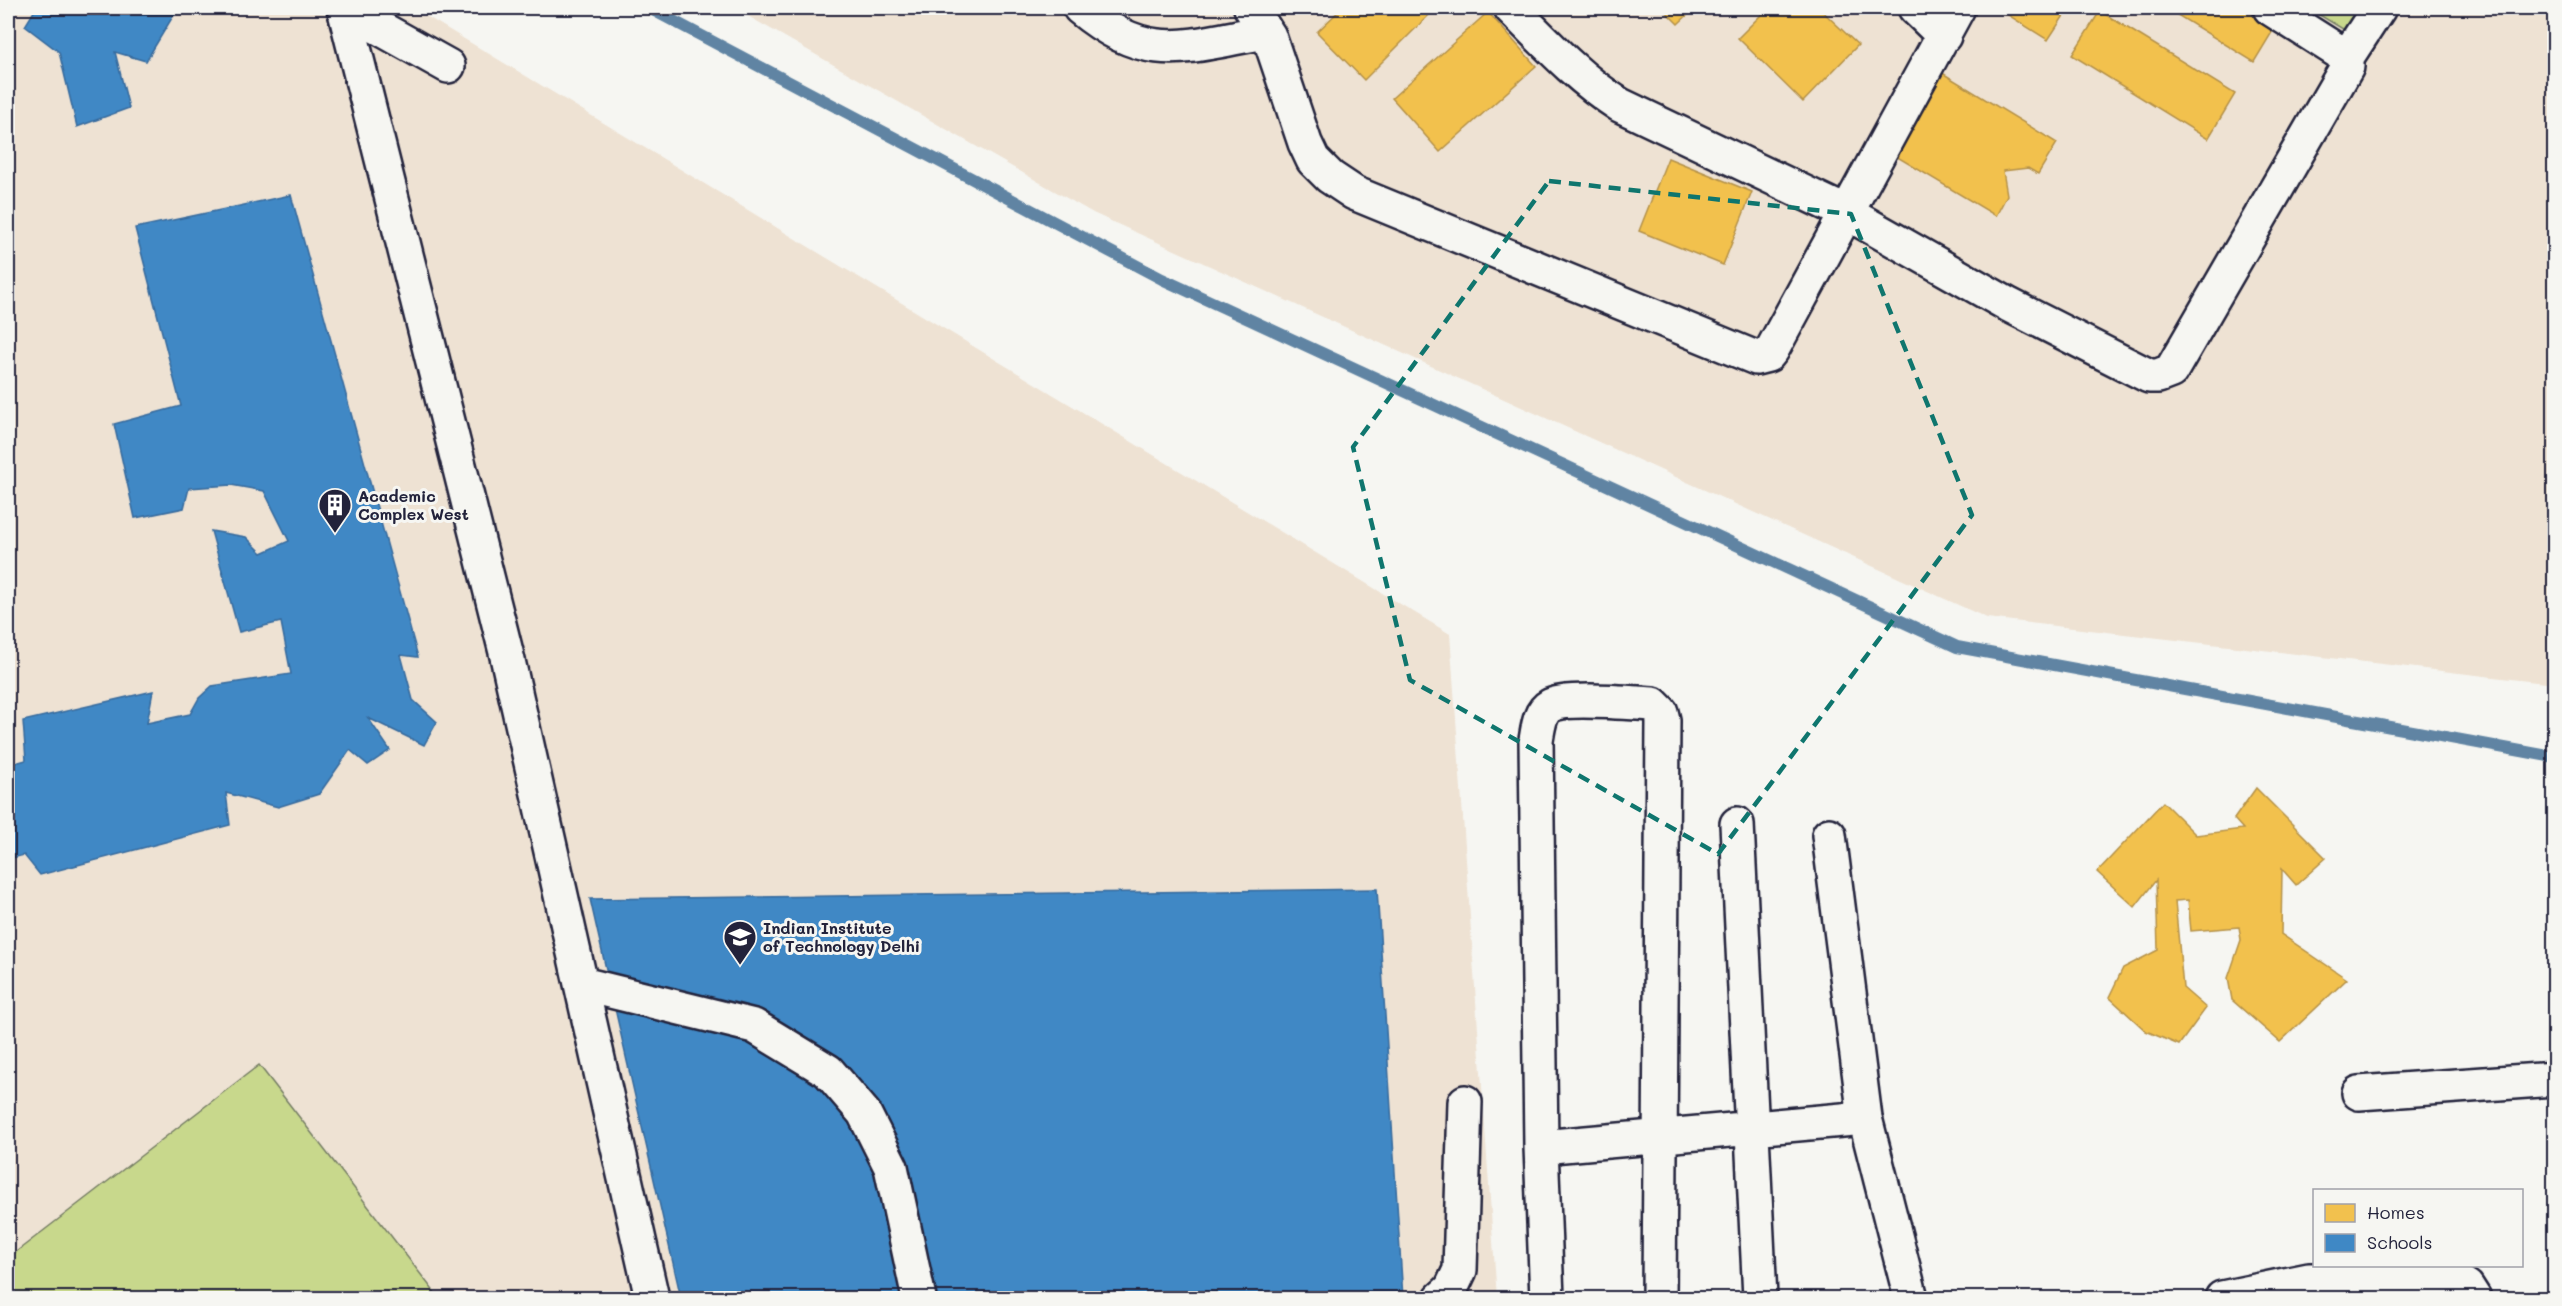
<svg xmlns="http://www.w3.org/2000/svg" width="2562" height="1306" font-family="Mali,sans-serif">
<rect width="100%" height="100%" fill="#f6f6f2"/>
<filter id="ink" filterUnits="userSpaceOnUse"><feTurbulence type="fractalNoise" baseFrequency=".0167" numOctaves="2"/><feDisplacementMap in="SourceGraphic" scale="12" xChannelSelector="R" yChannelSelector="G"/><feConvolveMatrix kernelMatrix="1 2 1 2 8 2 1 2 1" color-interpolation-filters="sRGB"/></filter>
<g filter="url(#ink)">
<path fill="#eee2d3" d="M8 8H413L1450 634 1497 1298H8Z
M734 8H2554V684L1987 618 1093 213Z"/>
<path fill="#c8d88c" stroke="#757d64" stroke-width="1.5" d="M2308 8H2366L2351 34Z
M259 1065 439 1298H8V1258Z"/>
<path fill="#f2c14e" stroke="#b49148" stroke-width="1.5" d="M1342 8H1436L1364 80 1317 32Z
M1662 8H1695L1678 24Z
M1768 8H1819L1858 45 1803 102 1738 38Z
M1997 8H2069L2048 40Z
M2166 8H2250L2277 24 2254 62Z
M2100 11 2235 94 2208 139 2072 55Z
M1488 12 1536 66 1440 152 1392 98Z
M1939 71 2057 143 2038 174 2028 168 2003 171 2007 195 1996 216 1889 152Z
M1668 158 1752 192 1723 265 1639 231Z
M2256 788 2326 858 2296 885 2282 869 2281 934 2347 979 2280 1042 2232 1000 2228 978 2241 940 2239 927 2191 931 2188 900 2175 901 2183 988 2206 1008 2179 1045 2146 1031 2109 997 2123 968 2158 950 2156 880 2135 907 2097 872 2163 802 2196 835 2243 829 2234 819Z"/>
<path fill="#3f88c5" stroke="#36699c" stroke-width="1.5" d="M36 8H178L146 61 115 52 129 108 77 127 59 52 25 26Z
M291 195 418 657 401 655 413 700 437 722 424 745 368 718 390 750 368 765 350 750 319 794 278 807 226 793 230 825 40 875 24 855 8 859V765L26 760 23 721 153 691 147 723 190 714 199 698 212 686 291 674 281 622 239 632 211 531 246 537 262 553 289 541 264 491 231 485 189 488 184 508 135 518 114 424 181 406 135 228Z
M1377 889 1403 1298H681L590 899Z"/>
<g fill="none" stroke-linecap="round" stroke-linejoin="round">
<path stroke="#6084a3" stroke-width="12" d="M649 8 1162 279 1957 647 2554 757"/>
<g stroke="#22223b" stroke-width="38">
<path id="minor" d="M344 8 506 652 652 1298
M344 8 448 66
M1080 8C1148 65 1186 46 1265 32
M1251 8 1269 36 1305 143 1313 160 1330 177 1354 193 1756 358 1768 355 1772 350 1958 8
M1511 8C1546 43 1578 78 1620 105L1847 213 2009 305 2149 376H2158L2171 371 2347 67V57L2379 8
M1915 8 1944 36
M2270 8 2347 57
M1737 824 1760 1298
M1829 835 1865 1118 1911 1298
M582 984 754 1026 828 1071 864 1113 891 1167 919 1298
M2359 1093 2554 1079
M1541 1147 1865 1118
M1441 1298 1451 1289 1460 1270 1465 1102
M1547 1298 1541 1147 1536 740C1538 730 1539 712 1550 706 1564 697 1633 703 1653 704L1661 712 1663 720 1659 1298
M2222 1298 2309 1280 2453 1278 2467 1287 2474 1298"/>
</g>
<use href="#minor" stroke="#f6f6f2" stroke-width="33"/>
</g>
</g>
<path fill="none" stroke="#0f766e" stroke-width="4.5" stroke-dasharray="12 8" stroke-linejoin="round" d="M1549 181 1851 214 1972 515 1718 854 1410 680 1353 447Z"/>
<defs>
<g id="building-pin" transform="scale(1.725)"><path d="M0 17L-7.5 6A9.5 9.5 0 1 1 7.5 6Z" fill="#22223b" stroke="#f6f6f2"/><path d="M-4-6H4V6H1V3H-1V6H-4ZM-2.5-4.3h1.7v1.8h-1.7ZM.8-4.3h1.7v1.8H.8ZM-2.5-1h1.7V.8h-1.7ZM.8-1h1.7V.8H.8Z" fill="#fff"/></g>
<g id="university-pin" transform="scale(1.725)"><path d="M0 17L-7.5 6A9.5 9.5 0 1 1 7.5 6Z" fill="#22223b" stroke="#f6f6f2"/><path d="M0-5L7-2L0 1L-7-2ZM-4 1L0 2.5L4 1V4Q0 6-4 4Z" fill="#fff"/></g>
</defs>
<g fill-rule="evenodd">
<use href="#building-pin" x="335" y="505"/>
<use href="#university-pin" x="740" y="937"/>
</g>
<g text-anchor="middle" stroke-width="6" stroke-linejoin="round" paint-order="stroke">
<g font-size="16" font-weight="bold" fill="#22223b" stroke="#f6f6f2" text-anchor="start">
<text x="358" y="502">Academic<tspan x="358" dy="18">Complex West</tspan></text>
<text x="763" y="934">Indian Institute<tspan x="763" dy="18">of Technology Delhi</tspan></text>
</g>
</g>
<rect width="2562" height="1306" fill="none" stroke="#f6f6f2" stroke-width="30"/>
<rect x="15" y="15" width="2532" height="1276" fill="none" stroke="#22223b" stroke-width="2" filter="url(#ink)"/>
<rect x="2313" y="1189" width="210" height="78" fill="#f6f6f2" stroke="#a1a1a9" stroke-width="1.5"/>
<rect x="2325" y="1204" width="30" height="18" fill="#f2c14e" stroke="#a1a1a9" stroke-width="1.5"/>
<text x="2367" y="1219" font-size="18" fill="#22223b">Homes</text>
<rect x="2325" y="1234" width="30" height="18" fill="#3f88c5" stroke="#a1a1a9" stroke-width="1.5"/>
<text x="2367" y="1249" font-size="18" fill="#22223b">Schools</text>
</svg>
